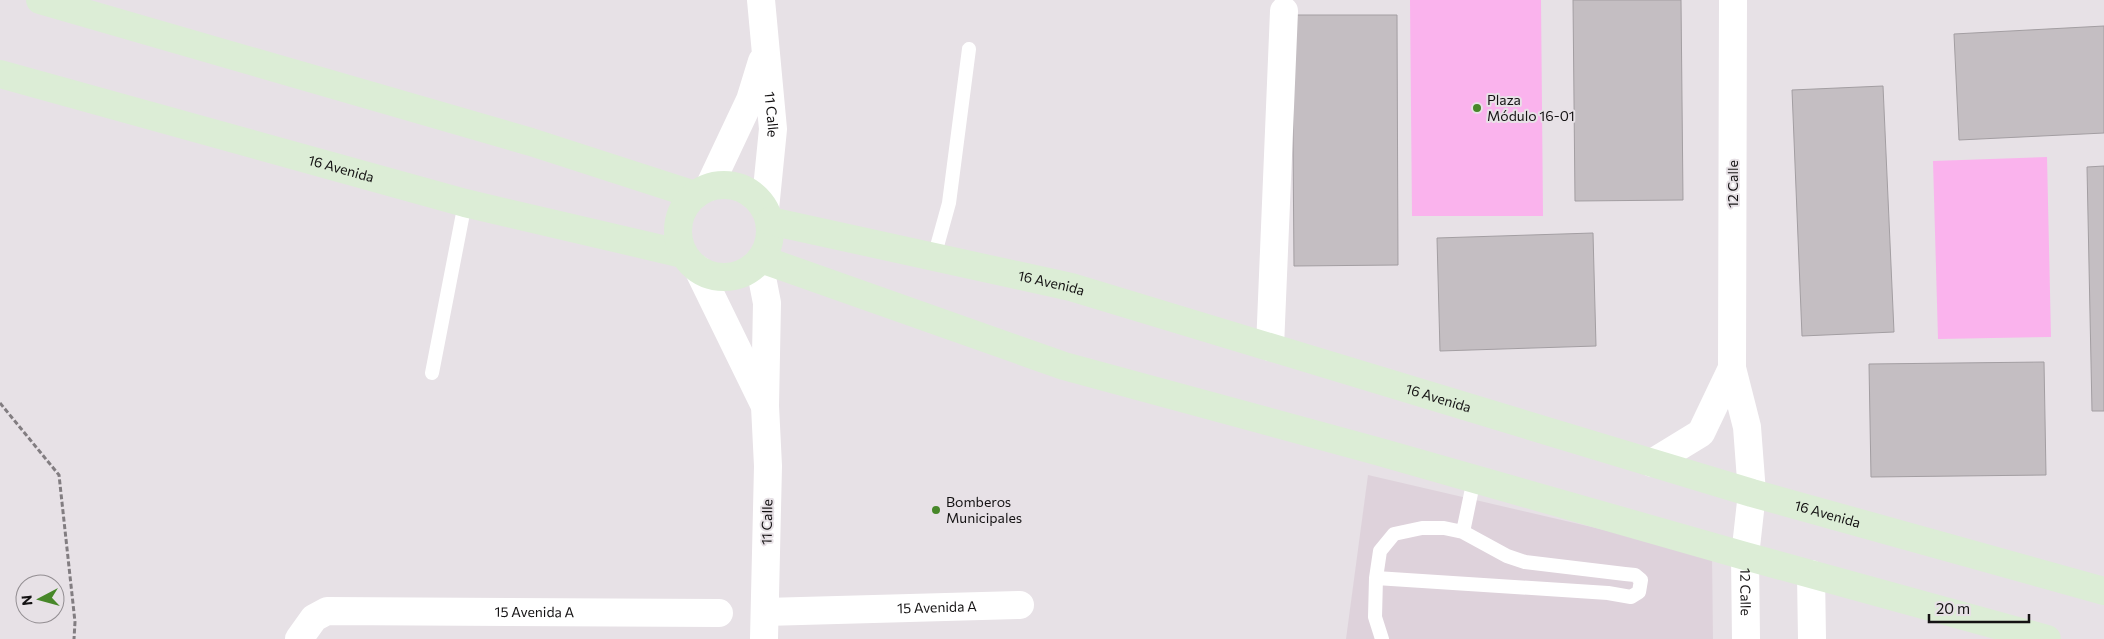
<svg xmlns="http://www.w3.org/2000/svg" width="2104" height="639" font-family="Commissioner,sans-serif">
<rect width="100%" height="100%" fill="#e7e1e6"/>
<path fill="#ded2db" d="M1368 475 1712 555 1713 639H1346Z"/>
<path fill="#fab3ed" d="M1410 0H1541L1543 216H1412Z
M2047 157 2051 337 1938 339 1933 161Z"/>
<path fill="#c4bec2" stroke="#a39ea2" d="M1573 0H1681L1683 200 1575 201Z
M1292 15H1397L1398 265 1294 266Z
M2104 26V133L1959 140 1954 34Z
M1883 86 1894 332 1802 336 1792 90Z
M2104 166V411H2092L2087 167Z
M1593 233 1596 346 1440 351 1437 238Z
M2044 362 2046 475 1871 477 1869 364Z"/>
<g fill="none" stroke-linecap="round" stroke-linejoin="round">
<path stroke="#827d81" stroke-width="3" stroke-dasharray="5 2.5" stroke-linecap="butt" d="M0 403 59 475 75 622 74 639"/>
<path stroke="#fff" stroke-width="14" d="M934 257 949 203 969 49
M432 373 465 203
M1463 532 1474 479
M1376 578 1608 593 1631 597 1639 592 1641 580 1635 575 1625 574 1525 562 1507 556 1463 532 1444 528H1422L1394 534 1380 551 1376 578 1375 617 1382 639"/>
<g stroke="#fff" stroke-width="28">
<path d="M1270 347 1284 11"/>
<path id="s1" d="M1745 556 1746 639"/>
<path d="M1811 574 1812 639"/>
<path id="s2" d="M765 612 1020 605"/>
<path id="s3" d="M299 639 314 618 327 611 719 613"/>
</g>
<g stroke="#fff" stroke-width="28">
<path id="s4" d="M761 0 773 129 765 209"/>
<path d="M1733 0 1732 368 1747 427 1752 493 1745 556"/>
<path d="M709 187 750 100 762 61"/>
<path d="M759 262 767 303 765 406 768 466 764 639"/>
<path d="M698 269 763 402"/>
<path d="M1652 463 1701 433 1732 368"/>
</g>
<g stroke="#dcedd6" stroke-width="28">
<path d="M40 0 531 142 695 195"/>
<path id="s5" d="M0 74 465 203 683 254"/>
<circle cx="724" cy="231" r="46"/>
<path id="s6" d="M770 221 1071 287 1752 493 2104 591"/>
<path d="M761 259 1064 366 1380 452 1745 556 2047 639"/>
</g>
</g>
<g fill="#478729" stroke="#e7e1e6" stroke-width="2">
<circle cx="1477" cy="108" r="5"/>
<circle cx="936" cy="510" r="5"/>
</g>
<g text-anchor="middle" stroke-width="4" stroke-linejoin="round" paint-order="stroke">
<g font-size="14" fill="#141213" stroke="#e7e1e6" text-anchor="start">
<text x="1487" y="105">Plaza<tspan x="1487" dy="16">Módulo 16-01</tspan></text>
<text x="946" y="507">Bomberos<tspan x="946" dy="16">Municipales</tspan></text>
</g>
<g font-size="14" fill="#141213" stroke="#e7e1e6">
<text dy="5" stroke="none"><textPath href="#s4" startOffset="115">11 Calle</textPath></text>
<text dy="5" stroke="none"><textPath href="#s5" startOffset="354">16 Avenida</textPath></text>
<text transform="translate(1733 184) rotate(-90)" y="5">12 Calle</text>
<text dy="5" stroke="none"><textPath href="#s6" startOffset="288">16 Avenida</textPath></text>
<text dy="5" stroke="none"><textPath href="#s6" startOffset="692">16 Avenida</textPath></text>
<text dy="5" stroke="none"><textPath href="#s6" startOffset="1098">16 Avenida</textPath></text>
<text transform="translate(767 522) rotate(-89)" y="5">11 Calle</text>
<text dy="5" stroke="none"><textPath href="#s1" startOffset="36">12 Calle</textPath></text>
<text dy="5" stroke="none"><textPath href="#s2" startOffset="172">15 Avenida A</textPath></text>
<text dy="5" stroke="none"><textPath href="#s3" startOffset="248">15 Avenida A</textPath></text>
</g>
</g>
<g transform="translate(40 599) rotate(264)"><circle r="24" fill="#e7e1e6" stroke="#938e92"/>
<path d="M0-4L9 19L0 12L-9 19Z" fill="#478729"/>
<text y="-8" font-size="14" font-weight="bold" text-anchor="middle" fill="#141213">N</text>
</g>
<path d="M1929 614v8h100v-8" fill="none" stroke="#141213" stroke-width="2.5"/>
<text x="1936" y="614" font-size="15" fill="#141213" stroke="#e7e1e6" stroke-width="4" paint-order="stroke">20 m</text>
</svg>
